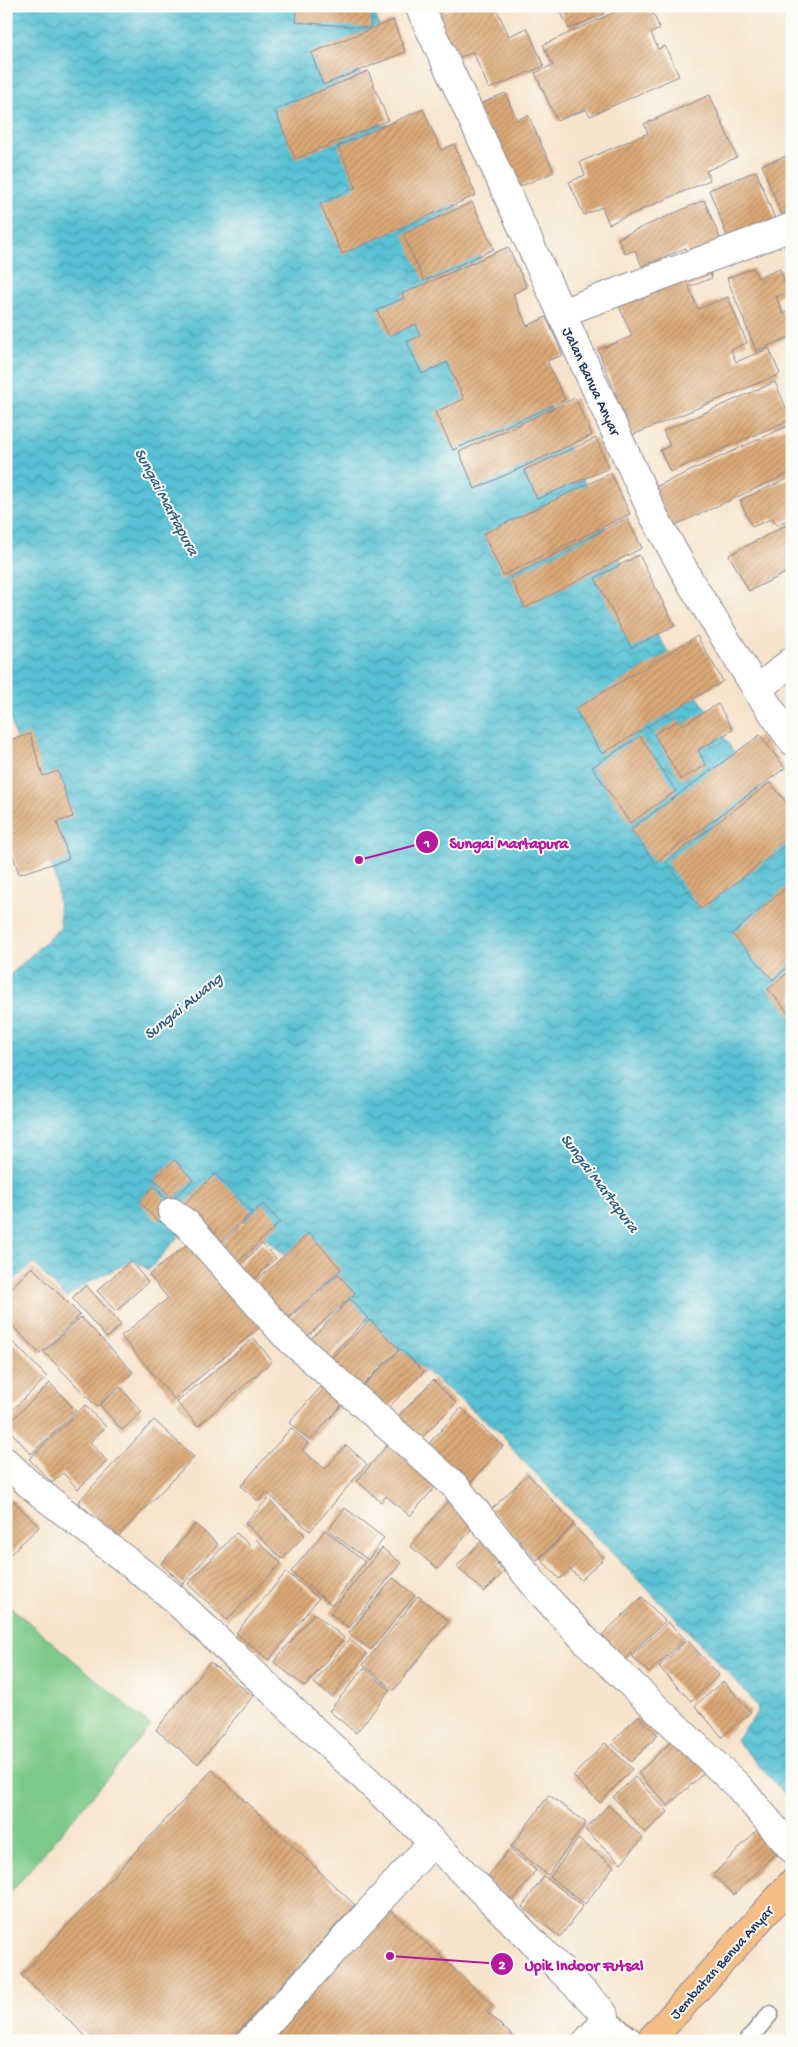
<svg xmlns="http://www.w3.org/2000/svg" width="798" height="2047" font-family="'Gochi Hand',sans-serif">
<defs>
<pattern id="water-waves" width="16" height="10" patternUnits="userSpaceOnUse" patternTransform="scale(1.25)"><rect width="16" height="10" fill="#58c1d4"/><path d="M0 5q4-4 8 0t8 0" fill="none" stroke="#489daf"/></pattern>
<pattern id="building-hatch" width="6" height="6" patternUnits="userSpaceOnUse" patternTransform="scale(1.25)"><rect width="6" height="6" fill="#dca976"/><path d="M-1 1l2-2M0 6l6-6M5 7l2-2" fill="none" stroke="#b28a64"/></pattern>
</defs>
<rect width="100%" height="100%" fill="#fdfcf7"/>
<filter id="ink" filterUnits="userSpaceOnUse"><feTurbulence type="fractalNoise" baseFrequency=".02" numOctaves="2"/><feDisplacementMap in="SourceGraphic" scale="10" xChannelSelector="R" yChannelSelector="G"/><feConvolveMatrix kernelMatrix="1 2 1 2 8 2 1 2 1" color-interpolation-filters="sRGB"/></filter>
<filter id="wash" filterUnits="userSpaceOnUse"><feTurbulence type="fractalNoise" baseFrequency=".0096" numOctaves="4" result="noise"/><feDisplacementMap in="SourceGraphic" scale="20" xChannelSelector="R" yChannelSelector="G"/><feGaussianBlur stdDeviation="1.12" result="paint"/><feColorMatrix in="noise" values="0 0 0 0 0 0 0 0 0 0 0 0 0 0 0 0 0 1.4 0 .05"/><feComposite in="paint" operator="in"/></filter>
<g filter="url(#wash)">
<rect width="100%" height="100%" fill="#f6e3cb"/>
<path fill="#7bc988" stroke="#4b7c73" d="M6 1603 151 1726 6 1898Z"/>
<path fill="url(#water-waves)" stroke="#3a7899" d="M6 6H373L386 49 357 67 381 126 416 118 650 624 792 841V1802L736 1740C743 1729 753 1722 758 1709L749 1695C671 1612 590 1532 512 1449L504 1436 218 1199 180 1235 149 1270 133 1260 85 1284 66 1298 33 1263 6 1288V979L61 927 56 881 6 704Z"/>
<g id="blocks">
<path fill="url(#building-hatch)" d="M297 6H372L370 28 296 22Z
M456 6H495L509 36 527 28 544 66 489 89 473 52 451 61 432 17Z
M568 6H600L604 14 569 29 560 10Z
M628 6H650L660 29 651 33 658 49 665 46 679 76 590 116 586 109 557 121 535 73 553 65 543 45Z
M393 20 405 52 323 85 311 53Z
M368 71 388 120 295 159 275 110Z
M505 93 517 120 528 115 554 172 514 189 476 106Z
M710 95 737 157 706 171 710 180 609 224 602 207 584 215 569 182 585 175 580 162 648 133 644 124Z
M423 109 441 150 454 144 476 195 342 254 320 204 356 187 338 146Z
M792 154V211L781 214 762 165Z
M756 171 777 224 730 243 709 190Z
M704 200 723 245 691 259 686 248 642 266 635 250 625 254 618 238Z
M472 202 494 249 424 281 403 234Z
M508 247 527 287 513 294 527 326 546 317 563 355 547 361 565 400 453 450 435 412 464 399 447 362 422 374 407 342 420 336 416 324 389 336 377 310 404 298 402 294Z
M706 262 712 278 689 287 698 309 728 297 747 343 731 350 736 362 769 348 780 374 625 438 610 400 617 397 598 350 632 336 616 299Z
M753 268 758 278 780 269 789 292 776 297 783 314 792 310V336L756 351 727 278Z
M775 382 791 419 670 472 660 450 670 446 663 431Z
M575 398 592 435 475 489 459 452Z
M792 424V472L671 527 653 488Z
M596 438 609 468 537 499 524 470Z
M611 473 630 514 503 575 483 534Z
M792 477V518L776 525 773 518 752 527 740 500Z
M627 518 642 548 525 608 510 577Z
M792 522V570L749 591 729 555Z
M639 555 675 626 631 648 595 578Z
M697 636 723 681 602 754 575 709Z
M718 704 733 730 698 750 706 765 681 780 654 734 679 720 682 725Z
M30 734 43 776 58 771 73 817 57 822 69 859 19 874 6 834V741Z
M760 735 785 768 655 863 631 829Z
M640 736 676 791 630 823 592 767Z
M770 782 792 810V840L701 909 666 862Z
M792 882V963L773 980 732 934Z
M792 969V1017L768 989Z
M175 1160 193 1180 173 1199 154 1179Z
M215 1174 252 1212 212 1250 176 1212Z
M154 1186 172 1206 157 1221 139 1201Z
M263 1204 280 1222 232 1268 215 1250Z
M309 1233 341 1269 283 1322 251 1286Z
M196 1237 266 1322 174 1399 121 1336 168 1298 149 1275Z
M262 1244 276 1258 248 1285 234 1270Z
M130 1261 148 1282 116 1311 97 1291Z
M32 1267 80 1315 40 1354 6 1319V1293Z
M338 1274 355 1293 301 1342 284 1323Z
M86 1285 121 1325 107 1338 72 1298Z
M350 1299 368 1318 326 1360 308 1342Z
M81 1317 133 1372 97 1407 44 1352Z
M370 1320 399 1349 357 1391 327 1362Z
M254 1338 272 1361 198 1426 177 1402Z
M14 1343 47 1377 6 1416V1350Z
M401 1349 424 1372 380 1416 357 1392Z
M433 1380 456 1403 417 1442 395 1420Z
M326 1381 347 1399 310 1441 289 1423Z
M50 1383 76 1411 31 1454 6 1426Z
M120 1387 142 1412 122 1430 100 1405Z
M85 1405 106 1427 90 1442 107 1461 78 1489 63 1473 52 1483 29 1459Z
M461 1408 503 1446 465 1489 423 1450Z
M154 1420 194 1457 117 1538 78 1502Z
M291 1428 308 1443 302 1450 325 1469 346 1445 367 1464 310 1531 266 1492 258 1501 241 1486Z
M392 1439 441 1480 410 1516 386 1496 381 1502 357 1481Z
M528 1474 574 1524 537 1560 491 1510Z
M452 1496 480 1519 438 1569 410 1546Z
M11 1498 39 1527 6 1558V1502Z
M268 1499 305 1535 282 1559 245 1523Z
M345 1508 384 1538 368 1560 328 1530Z
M195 1524 218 1544 183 1584 161 1564Z
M574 1526 604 1558 581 1580 570 1569 559 1579 540 1558Z
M325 1530 365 1562 332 1605 291 1572Z
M491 1531 511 1551 497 1565 504 1572 484 1592 457 1566Z
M236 1533 250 1545 256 1539 281 1563 227 1620 188 1584Z
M382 1548 401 1563 349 1628 330 1613Z
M286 1572 319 1598 269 1660 236 1633Z
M393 1578 415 1595 371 1650 349 1633Z
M418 1596 449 1621 394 1690 363 1665Z
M642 1597 665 1621 625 1660 602 1635Z
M314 1613 344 1638 305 1687 274 1662Z
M668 1622 685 1639 649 1673 632 1656Z
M349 1639 367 1654 332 1697 314 1683Z
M687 1640 719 1675 691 1701 659 1667Z
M210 1662 253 1696 198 1764 156 1730Z
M364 1668 390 1690 356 1733 329 1711Z
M723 1681 751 1712 722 1737 695 1706Z
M638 1716 658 1735 631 1762 611 1743Z
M677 1736 708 1769 668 1806 638 1773Z
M605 1743 632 1769 600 1803 573 1776Z
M212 1770 355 1905 229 2041H91L21 1975Z
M635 1777 668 1812 645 1833 613 1797Z
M549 1795 586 1823 548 1875 511 1847Z
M608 1805 643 1838 621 1863 585 1830Z
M765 1822 786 1842 734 1895 713 1875Z
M578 1839 614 1866 585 1904 550 1877Z
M509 1849 536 1870 513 1901 485 1880Z
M544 1876 583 1906 560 1937 522 1907Z
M386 1906 493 2005 487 2012 518 2041H262Z"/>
</g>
</g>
<g filter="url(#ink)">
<use href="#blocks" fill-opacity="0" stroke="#888994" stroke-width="1"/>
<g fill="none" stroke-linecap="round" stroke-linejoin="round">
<g stroke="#888994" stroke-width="19">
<path id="service" d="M605 2016 638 2041
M747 2041 770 2014"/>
</g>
<g stroke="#888994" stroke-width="30">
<path id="minor" d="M561 313 792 227
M757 690 792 661
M172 1212 187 1224 284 1334 455 1486 539 1590 588 1643 739 1787 792 1849
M251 2041 433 1842"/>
</g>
<g stroke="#888994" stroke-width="30">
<path id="tertiary" d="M419 6 487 150 654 516 691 583 757 690 792 741
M6 1462 30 1485 169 1594 433 1842 600 2009 605 2016 603 2024 587 2041"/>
</g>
<g stroke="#888994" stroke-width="30">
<path id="primary" d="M650 2041 792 1883"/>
</g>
<use href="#service" stroke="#fff" stroke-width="16"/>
<use href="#minor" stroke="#fff" stroke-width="28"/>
<use href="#tertiary" stroke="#fff" stroke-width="28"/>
<use href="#primary" stroke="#f6be87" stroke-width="28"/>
</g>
</g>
<g text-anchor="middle" stroke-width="4" stroke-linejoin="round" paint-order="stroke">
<g font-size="15" fill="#1b2f5e" stroke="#fdfcf7">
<text transform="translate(592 381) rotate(65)" y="5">Jalan Banua Anyar</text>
<text transform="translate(721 1962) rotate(-48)" y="5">Jembatan Benua Anyar</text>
</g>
<g font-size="16" font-style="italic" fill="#2d5b81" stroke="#fdfcf7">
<text transform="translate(168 501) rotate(62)" y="6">Sungai Martapura</text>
<text transform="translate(182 1005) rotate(-39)" y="6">Sungai Awang</text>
<text transform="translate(601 1182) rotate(53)" y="6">Sungai Martapura</text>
</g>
</g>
<path fill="none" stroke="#b5179e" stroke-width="2" d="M359 860L427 842M390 1956L502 1964"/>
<g fill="#b5179e" stroke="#fdfcf7" stroke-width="2">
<circle cx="359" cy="860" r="5"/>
<circle cx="390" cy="1956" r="5"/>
<circle cx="427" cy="842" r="12"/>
<circle cx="502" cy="1964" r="12"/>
</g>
<g font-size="15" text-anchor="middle" font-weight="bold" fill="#fff">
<text x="427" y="847">1</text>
<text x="502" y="1969">2</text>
</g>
<g font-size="16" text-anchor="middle" font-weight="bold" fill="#b5179e" stroke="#fdfcf7" stroke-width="4" stroke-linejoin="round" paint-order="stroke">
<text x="509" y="848">Sungai Martapura</text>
<text x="584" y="1970">Upik Indoor Futsal</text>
</g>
<rect width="798" height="2047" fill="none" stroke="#fdfcf7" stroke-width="25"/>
</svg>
